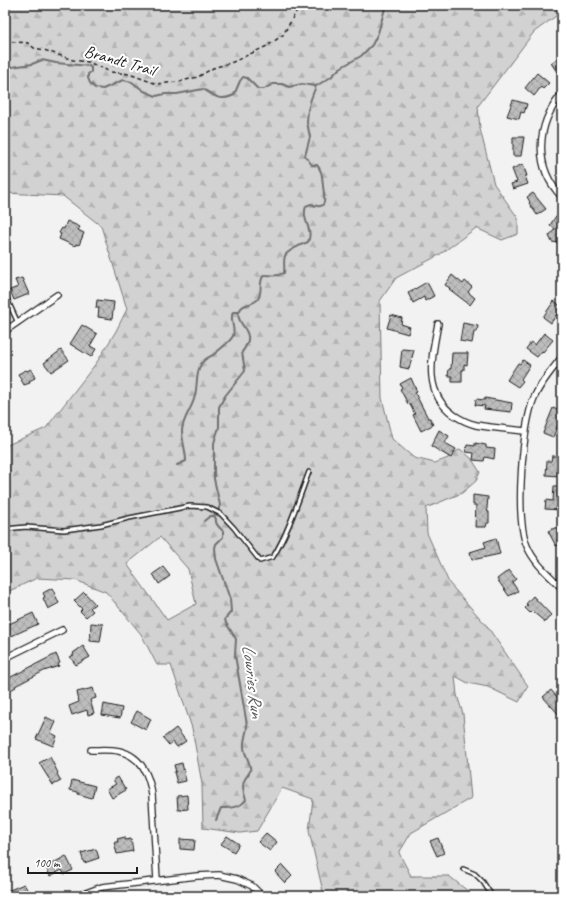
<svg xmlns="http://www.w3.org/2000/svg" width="567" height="901" font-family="Caveat,sans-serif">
<defs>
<pattern id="forest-firs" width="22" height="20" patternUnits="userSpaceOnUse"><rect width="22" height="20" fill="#d2d2d2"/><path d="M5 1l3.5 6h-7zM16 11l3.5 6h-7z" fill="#b4b4b4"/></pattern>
<pattern id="building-cross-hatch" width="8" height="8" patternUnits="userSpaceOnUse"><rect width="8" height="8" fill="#bdbdbd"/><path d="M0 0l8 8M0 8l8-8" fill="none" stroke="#a2a2a2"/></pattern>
</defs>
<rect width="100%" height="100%" fill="#f2f2f2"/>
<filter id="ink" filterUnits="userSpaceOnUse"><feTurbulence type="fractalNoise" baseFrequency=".025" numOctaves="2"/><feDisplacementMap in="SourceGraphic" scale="8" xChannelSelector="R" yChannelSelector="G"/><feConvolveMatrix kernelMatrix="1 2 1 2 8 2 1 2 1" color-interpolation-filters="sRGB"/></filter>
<g filter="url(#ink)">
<path fill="url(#forest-firs)" stroke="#777" fill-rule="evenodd" d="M5 5H562V13L556 16 534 32 478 106 480 129 494 184 518 218V234L502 240 476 228 439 255 396 278 380 301 382 398 392 439 414 458 435 463 448 458 460 449 471 458 480 472 476 481 462 493 426 508 427 533 449 583 487 626 528 686 519 702 488 687 468 683 455 676 457 695 463 714 471 798 411 833 399 853 411 876H449L474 896H324L309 831 313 799 282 788 257 831 240 833 203 828 202 784 192 728 171 665H157L141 634 106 592 75 580 37 578 5 593V446L46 428 97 362 116 331 127 309 101 226 63 196 5 193ZM160 537 188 569 196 604 167 620 127 564Z"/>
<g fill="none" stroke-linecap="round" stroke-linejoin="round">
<path stroke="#707070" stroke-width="2" d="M5 68 32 64 42 60 56 63 89 66 91 68V72L88 74V78L90 83 95 88 103 89 123 80 132 82 144 91 156 96 165 94H177L203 89C215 96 219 102 234 95L240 81 243 77 247 78 258 89H264L273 84H282L289 87 302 84 316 86
M177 465 186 461C186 451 182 441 182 431 182 420 191 410 194 399 198 389 195 374 201 364 204 359 209 357 213 355 219 350 229 343 233 336 236 329 229 320 233 312H239
M214 516 218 511 220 505 214 479V443L219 427V407L225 396 245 371 242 352C259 331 235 326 239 312 242 302 253 306 258 299 263 291 258 282 264 275 273 275 277 277 284 273 285 268 283 260 285 256 287 251 302 244 308 242 314 228 301 222 306 206L311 204C329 212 324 196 323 186 322 178 323 172 317 165H312L305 156 310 137 307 122 308 110 311 99 316 86 331 77 340 68 361 56 372 45 378 33 386 5
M214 516 216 519C215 524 219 527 223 531V537L216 544 215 548 216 559 230 599 231 612 225 619 226 623 236 639 235 655 247 725C247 733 243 740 244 747 244 755 252 764 250 771 249 774 246 777 245 779 241 786 244 793 246 800 239 808 230 808 221 808L216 820
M204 521 210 516H214"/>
</g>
<path fill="url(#building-cross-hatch)" stroke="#1c1c1c" d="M562 55V69L557 72 551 63Z
M537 73 549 83 543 89 541 87 534 96 525 88Z
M513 100 527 104 524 113 521 112 519 119 507 116Z
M513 137H524L521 156H513Z
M523 164 527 176H525L528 184 513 189 511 184 517 182 512 169Z
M533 193 546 209 537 215 529 203 530 202 527 197Z
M556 216 562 221V238L558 243 552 242 549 236 555 229 550 225Z
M67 221 80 227 78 230 84 233 79 245 76 244 75 246 59 239 61 234 59 233 62 228 64 229Z
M452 275 463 284 465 281 472 287 468 292 475 298 470 305 449 289 450 288 445 285Z
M22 278 29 294 14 300 10 290 18 287 15 280Z
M427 282 434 296 425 301 424 297 413 303 408 293Z
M97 300 114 302 112 319 98 317 99 308H96Z
M554 301 562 307V318L557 314 551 323 543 317Z
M391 315 402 318 401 324 410 327 408 334 387 328Z
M463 323 478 326 477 332H474L472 343 460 341Z
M82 325 97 334 90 346 96 349 91 357 70 344Z
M544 333 553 340 543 352 542 351 537 357 526 349 531 342 535 345Z
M402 349 414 350 409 369 400 367Z
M61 350 69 360 51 372 44 363Z
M452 353H468L467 365 464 364V370H462V382H452V376H448L449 369H451Z
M523 360 530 365 521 379 523 381 518 387 507 380 518 363 520 364Z
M31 369 35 378 29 381 30 383 24 385 18 374 26 370 27 371Z
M411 378 417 392 415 393 428 418H430L433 425 421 431 413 415 415 414 409 403 408 404 400 389 402 388 400 384Z
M485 398 512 403 511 412 484 409 485 406 475 405 476 399 485 400Z
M553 408 562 412V416L553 437 543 433Z
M439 430 449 436 445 443 456 449 451 458 431 446Z
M475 443 486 445V448L495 449 494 459 485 457 484 461 473 460 474 453 466 452 467 445 475 446Z
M552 456H560L559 476 546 475 547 461H551Z
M554 486H561L560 510 545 509 546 500 553 501Z
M473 495 488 497 487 508 488 512H489V523H487L486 527H475L476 505H473Z
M557 527 562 536V543L556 546 548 531Z
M496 538 500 554 472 560 470 552 486 547 484 542Z
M163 567 170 576 159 584 153 574Z
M509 570 516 579 512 582 518 591 509 596 497 579Z
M52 588 59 603 48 609 43 598 45 597 43 593Z
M84 592 95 604 90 608 93 611 86 617 80 611 82 609 74 601Z
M533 596 551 615 545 622 532 611 530 613 525 608 528 605 526 604Z
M33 613 38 624 5 639V628L10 625 9 624Z
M91 623 103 624 100 642 90 641Z
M83 646 90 657 76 665 70 657 74 655 73 653Z
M56 654 60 663 58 664 59 666 44 671 15 686 16 687 5 693V680Z
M93 688 96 698 90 700 94 713 88 715 87 710 72 715 69 706 79 702 77 692Z
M551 690 562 703V718L543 697Z
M104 704 122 708 120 718 102 715Z
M137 711 151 719 146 730 131 722Z
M46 717 56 722 51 733 57 736 53 746 36 739Z
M176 728 186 741 177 747 173 742 169 745 163 738Z
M50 757 58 773 57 774 61 781 53 785 39 763Z
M182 763 186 781 177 783 174 772H176L174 765Z
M118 777 126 790 112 798 107 789 116 784 113 780Z
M72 780 95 786 92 798 78 794V792L70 790Z
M187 795 188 809 178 810 177 796Z
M266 833 277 842 270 851 258 842Z
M227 836 239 844 234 852 221 844Z
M125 837V840L131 839 133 851 117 854 114 842H118L117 839Z
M438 838 444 853 437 856 430 841Z
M180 839 195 840 194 850 180 849Z
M96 849 99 858 84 863 81 853Z
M66 856 73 870 64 874 62 870 50 876 46 867Z
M282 865 292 876 285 883 275 872Z
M24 884 28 891 18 896H5V892Z"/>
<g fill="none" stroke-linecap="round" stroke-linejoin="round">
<g stroke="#1c1c1c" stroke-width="6">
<path id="service" d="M5 295 18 323
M5 529 26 527 64 530 101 525 129 518 190 506 207 507 221 514 234 528 260 561 273 557C289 531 298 501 309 472
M463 869 475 874 483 882 492 896"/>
</g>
<g stroke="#1c1c1c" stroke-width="8">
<path id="minor" d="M562 94C536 125 533 167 562 197
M438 324C432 356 422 392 454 415 460 419 468 423 476 425 492 428 509 429 525 431
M5 331 57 295
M562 357C552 370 540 383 534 398 522 426 515 518 527 546 534 563 549 575 562 588
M5 658 62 630
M91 750C100 750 110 749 119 751 141 756 149 774 152 795L157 880
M78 896 102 887 197 876 219 875 237 879 252 886 262 896"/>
</g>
<path stroke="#1c1c1c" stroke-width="1.5" stroke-dasharray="4 3" stroke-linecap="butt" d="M5 41 28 43 34 48 44 50 73 60 88 62 111 72 129 74 157 84 178 82 198 77 213 68 233 62 267 46 283 35 300 5"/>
<use href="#service" stroke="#fff" stroke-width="3"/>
<use href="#minor" stroke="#fff" stroke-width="5.5"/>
</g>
</g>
<g text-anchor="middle" stroke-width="4" stroke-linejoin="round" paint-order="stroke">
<g font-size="17" fill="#1c1c1c" stroke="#fff">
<text transform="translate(120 60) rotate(16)" y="6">Brandt Trail</text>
</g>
<g font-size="18" font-style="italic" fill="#5b5b5b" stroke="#fff">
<text transform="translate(253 681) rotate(83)" y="6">Lowries Run</text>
</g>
</g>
<rect width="567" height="901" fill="none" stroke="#fff" stroke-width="20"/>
<rect x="10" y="10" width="547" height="881" fill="none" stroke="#1c1c1c" stroke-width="1.5" filter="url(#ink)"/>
<path d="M28 867v6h109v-6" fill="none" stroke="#1c1c1c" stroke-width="2"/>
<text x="34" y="867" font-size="12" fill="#1c1c1c" stroke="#ffffff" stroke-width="3" paint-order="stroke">100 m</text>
</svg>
